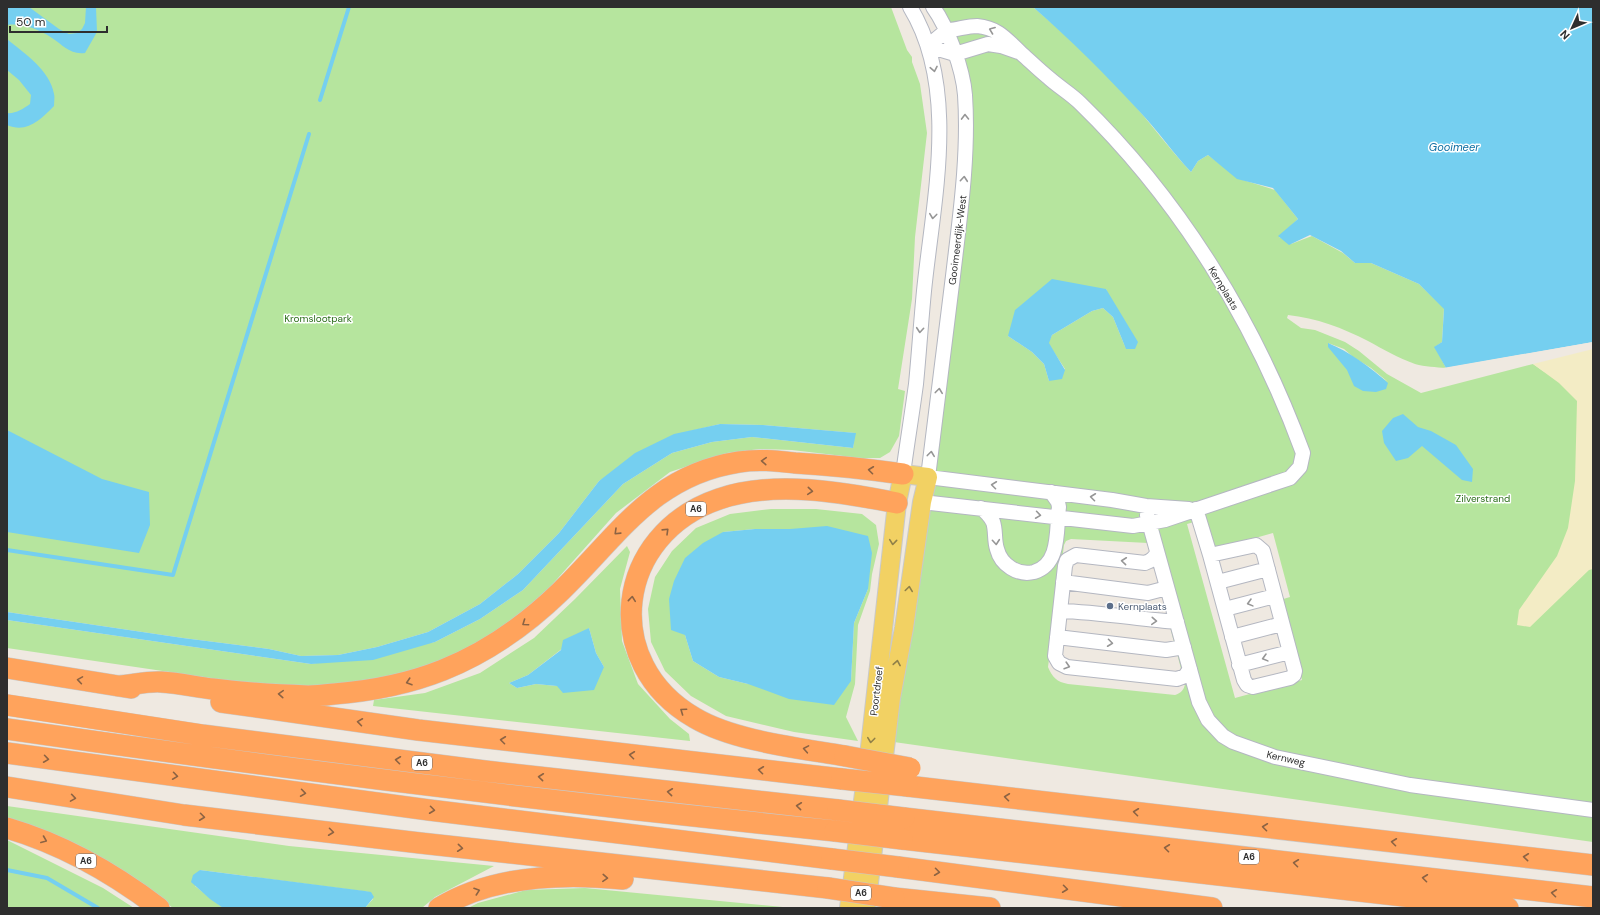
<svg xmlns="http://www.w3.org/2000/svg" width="1600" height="915" font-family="'DM Sans',sans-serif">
<rect width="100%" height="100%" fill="#efe9e1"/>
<path fill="#b6e59e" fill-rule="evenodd" d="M7 7H891L907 50 912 57V62L920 84 927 133 915 237 912 299 898 389 905 391 899 436 890 452 880 458H860L792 450 760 449 727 453 670 472 616 513 550 587 504 629 449 660 380 680 307 687 237 682 7 648V620L311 664 435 642 480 619 523 590 623 484 672 453 712 442 752 437 853 448 855 433 763 425 720 424 674 435 599 481 559 533 518 574 480 604 428 632 377 647 338 655 301 656 269 649 183 638 7 612Z
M939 7H1033C1072 40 1109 75 1142 114 1158 133 1173 153 1191 172L1198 161 1208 155 1240 179 1275 190 1298 219 1279 237 1291 244 1312 236 1343 253 1355 263H1371L1419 284 1444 308 1442 342 1435 347 1446 368C1436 367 1425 367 1415 364 1398 358 1383 349 1368 341 1343 328 1316 318 1288 315L1287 318 1301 328 1315 330 1345 342 1359 351 1387 374 1421 393 1533 364 1543 371 1593 391V842L894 742 970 120ZM1106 289 1126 349 1113 317 1103 308 1092 311 1052 335 1048 343 1065 369 1049 381 1044 364 1032 352 1008 336ZM1328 343 1344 349 1353 357 1371 368 1388 382ZM1205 519 1213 550 1273 533 1290 597 1280 600 1302 680 1235 698 1187 524ZM1071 539 1148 543 1185 684C1184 690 1181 693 1175 695L1068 684C1057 682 1052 677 1048 667L1064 545 1066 541Z
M771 509H816L862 514 876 525 879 544 872 574 870 591 858 625 855 684 846 717 858 741 794 732 726 716 691 696 665 671 651 642 648 609 655 577 672 551 696 528 730 514ZM755 529H790L868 589 854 623 851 681 748 684 719 677 693 661 685 635 723 532Z
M627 546 630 552 620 589 622 641 638 684 670 719 689 734 690 741 373 706 374 700 425 693 480 673 534 638 575 599ZM589 628 596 653 604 667 557 686 536 684 517 688 509 683 528 675Z
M7 806 289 846 494 866 435 897 422 908H365L373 899 369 892 200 870 195 886 223 908H173L143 885 7 822Z
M7 840 103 888 134 908H7Z
M585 888 793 908H468L478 903 526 890Z"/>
<path fill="#f3ecc5" d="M1593 349V569L1589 570 1530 627 1517 625 1519 610 1557 556 1568 528 1575 481 1577 401 1559 383 1533 364Z"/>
<path fill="#75cff0" d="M7 7H29L59 29 69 34 77 33 82 29 85 23 86 7H96L97 32 85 53C70 55 63 45 52 38 38 29 23 23 7 25Z
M1033 7H1593V342L1446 368 1434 347 1442 342 1444 309 1419 284 1371 263H1355L1341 251 1310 235 1289 245 1278 236 1298 219 1273 188 1237 179 1208 155 1198 161 1191 172C1173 153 1158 131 1140 112 1106 75 1071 40 1033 7Z
M7 39C24 53 50 70 54 94 55 97 54 102 54 106 41 119 27 134 7 125V113C15 114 23 109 30 104L31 95 19 80 7 70Z
M1052 279 1106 289 1138 342 1135 349H1126L1113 317 1103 308 1092 311 1052 335 1049 343 1065 370 1062 379 1049 381 1044 364 1032 352 1008 336 1015 310Z
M1328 343C1350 352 1370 367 1388 383L1386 389 1376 392 1363 391 1354 386 1347 370 1328 347Z
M1403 414 1418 427 1431 431 1456 445 1473 469 1472 482 1462 480 1422 446 1408 458 1396 461 1384 443 1382 431 1393 418Z
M720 424 763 425 856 433 853 448 752 437 712 442 672 453 623 484 523 590 480 619 435 642 373 660 311 664 7 620V612L183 638 269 649 301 656 338 655 377 647 428 632 480 604 518 574 559 533 599 481 635 453 674 434Z
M7 430 102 479 149 492 150 525 139 553 7 532Z
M827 526 868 536 872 553 868 589 854 623 851 681 834 705 789 699 748 684 719 677 693 661 685 635 671 630 669 599 674 581 685 558 703 543 723 532 755 529H790Z
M589 628 596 653 604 667 594 690 563 693 557 686 536 684 517 688 509 683 528 675 561 650 563 640Z
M200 870 365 891 371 892 374 897 365 908H223L210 899 191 882 193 875Z"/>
<path fill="#efe9e1" d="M1593 342V344L1580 346 1446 370 1443 368Z"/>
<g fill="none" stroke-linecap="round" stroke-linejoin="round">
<path stroke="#75cff0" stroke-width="4" d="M320 100 349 7
M7 550 173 575 309 134
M7 870 47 878 98 908"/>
<g stroke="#b4b7c1" stroke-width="16">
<path id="minor" d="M933 7C948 28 963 69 965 95 969 155 960 216 953 276 945 343 936 410 928 477L1112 500 1146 506 1189 509
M928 46 955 54 988 44 1001 46 1018 52
M903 474C907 444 912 414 916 384 919 353 921 322 924 291 933 201 960 89 910 7
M922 502 1133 526 1165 520 1290 478 1300 467 1303 453C1255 322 1180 200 1080 103 1071 94 1059 87 1049 78 1040 71 1031 62 1022 54 1007 40 999 28 977 26 968 26 959 29 950 30L946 31 928 46
M981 508C986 512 990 516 993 522 996 530 994 540 997 549 1001 565 1018 576 1034 572 1061 564 1056 529 1059 507L1058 502 1051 492
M1196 509 1210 555
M1147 515 1199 702 1208 720 1223 736 1233 742 1275 757 1410 785 1593 810
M1256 545 1263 551 1295 671 1294 675 1290 678 1253 687 1247 685 1244 680 1210 555Z
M1157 552C1155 558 1151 561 1145 563L1076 555 1067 560 1065 566 1055 656 1059 663 1067 667 1177 679 1185 676 1190 669
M1063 582 1148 593 1167 588
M1218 582 1268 569
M1225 609 1275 596
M1060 611C1099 612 1138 619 1177 622
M1057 637 1166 650 1184 647
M1232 637 1282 624
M1239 665 1290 652"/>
</g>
<g stroke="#c9c9c9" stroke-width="20">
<path id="major" d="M849 908 870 747 897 503 903 474 928 477 922 502 904 628 891 698 866 908"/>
</g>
<g stroke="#c9c9c9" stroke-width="22">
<path id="highway" d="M7 668 131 688
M118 686C132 685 148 681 161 682 179 683 196 687 213 689 244 693 276 695 308 696 316 696 325 695 334 694 371 691 408 684 443 670 488 652 527 624 561 591 618 536 653 475 739 462 758 459 776 461 795 463 831 465 867 469 903 474
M221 702 418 730 842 779
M7 705 202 735 485 771 838 810
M7 729C282 769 559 803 835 831
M7 753 429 810 832 859
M845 756C799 748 734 741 695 718 599 663 615 534 719 499 773 480 842 492 897 503
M907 786 1593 865
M7 787 184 815 420 843 828 888
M904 818 1593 897
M7 828C62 844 113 873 159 908
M902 839 1508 908
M898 867 1212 908
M894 898 990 908
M439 908C493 875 562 873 623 879"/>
</g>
<use href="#minor" stroke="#fff" stroke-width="14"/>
<use href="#major" stroke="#f2d163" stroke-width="18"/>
<use href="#highway" stroke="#ffa35c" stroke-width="21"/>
<g stroke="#c9c9c9" stroke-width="22" stroke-linecap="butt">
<path id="highway-bridge" d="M845 756 910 768
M842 779 907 786
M838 810 904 818
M835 831 902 839
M832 859 898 867
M828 888 894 898"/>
</g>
<use href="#highway-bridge" stroke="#ffa35c" stroke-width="21"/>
</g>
<defs><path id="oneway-chevron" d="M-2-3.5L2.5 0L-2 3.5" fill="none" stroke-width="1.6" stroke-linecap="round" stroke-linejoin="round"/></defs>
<g stroke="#969696">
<use href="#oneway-chevron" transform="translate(992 30) rotate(-159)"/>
<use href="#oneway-chevron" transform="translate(934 69) rotate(79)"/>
<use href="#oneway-chevron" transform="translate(965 117) rotate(-91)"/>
<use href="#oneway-chevron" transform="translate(964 179) rotate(-85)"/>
<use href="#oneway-chevron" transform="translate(933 216) rotate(97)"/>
<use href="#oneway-chevron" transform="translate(920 330) rotate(95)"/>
<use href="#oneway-chevron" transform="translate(939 391) rotate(-83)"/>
<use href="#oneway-chevron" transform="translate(931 454) rotate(-83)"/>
<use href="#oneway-chevron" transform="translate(994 485) rotate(-173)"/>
<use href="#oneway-chevron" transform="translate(1093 497) rotate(-173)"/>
<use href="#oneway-chevron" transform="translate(1038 515) rotate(8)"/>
<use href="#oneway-chevron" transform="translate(996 542) rotate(85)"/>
<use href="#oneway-chevron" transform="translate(1124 561) rotate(-174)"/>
<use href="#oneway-chevron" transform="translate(1250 603) rotate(165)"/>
<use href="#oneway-chevron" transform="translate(1154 621) rotate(4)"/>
<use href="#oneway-chevron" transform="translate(1110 643) rotate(7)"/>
<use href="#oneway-chevron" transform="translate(1265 658) rotate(165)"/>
<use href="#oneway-chevron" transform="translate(1067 666) rotate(17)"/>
</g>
<g stroke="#8c6343">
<use href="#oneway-chevron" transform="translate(764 461) rotate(-176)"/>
<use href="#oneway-chevron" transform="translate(871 470) rotate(-173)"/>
<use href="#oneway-chevron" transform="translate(810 491) rotate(5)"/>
<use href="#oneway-chevron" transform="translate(666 531) rotate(-44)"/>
<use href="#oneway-chevron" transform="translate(617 532) rotate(136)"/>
<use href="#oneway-chevron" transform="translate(632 599) rotate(-84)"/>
<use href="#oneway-chevron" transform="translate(525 623) rotate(145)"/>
<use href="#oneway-chevron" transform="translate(80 680) rotate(-171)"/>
<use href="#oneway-chevron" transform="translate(409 682) rotate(162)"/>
<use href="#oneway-chevron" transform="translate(281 694) rotate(-176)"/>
<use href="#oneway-chevron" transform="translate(683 711) rotate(-145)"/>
<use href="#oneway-chevron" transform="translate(360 722) rotate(-172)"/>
<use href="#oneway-chevron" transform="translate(503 740) rotate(-173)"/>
<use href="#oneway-chevron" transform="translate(806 749) rotate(-170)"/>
<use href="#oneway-chevron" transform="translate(632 755) rotate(-173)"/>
<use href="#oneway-chevron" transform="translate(46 759) rotate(8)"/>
<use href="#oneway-chevron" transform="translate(398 760) rotate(-173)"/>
<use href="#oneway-chevron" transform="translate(761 770) rotate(-173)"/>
<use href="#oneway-chevron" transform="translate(175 776) rotate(8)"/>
<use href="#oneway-chevron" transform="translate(541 777) rotate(-174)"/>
<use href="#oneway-chevron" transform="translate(670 792) rotate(-174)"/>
<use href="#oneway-chevron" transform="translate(303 793) rotate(8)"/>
<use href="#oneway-chevron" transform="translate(1007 797) rotate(-173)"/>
<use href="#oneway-chevron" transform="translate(73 798) rotate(9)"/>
<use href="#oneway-chevron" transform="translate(799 806) rotate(-174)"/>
<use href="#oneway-chevron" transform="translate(432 810) rotate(7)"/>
<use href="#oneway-chevron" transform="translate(1136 812) rotate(-173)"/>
<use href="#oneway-chevron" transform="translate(202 817) rotate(7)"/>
<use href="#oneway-chevron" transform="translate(1265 827) rotate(-173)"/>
<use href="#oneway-chevron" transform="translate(331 832) rotate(7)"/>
<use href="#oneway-chevron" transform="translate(44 840) rotate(22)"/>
<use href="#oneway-chevron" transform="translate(1394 842) rotate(-173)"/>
<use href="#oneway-chevron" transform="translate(460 848) rotate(6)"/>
<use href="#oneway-chevron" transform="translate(1167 848) rotate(-173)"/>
<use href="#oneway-chevron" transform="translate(1526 857) rotate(-174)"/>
<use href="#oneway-chevron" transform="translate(1296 863) rotate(-173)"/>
<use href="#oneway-chevron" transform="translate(937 872) rotate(7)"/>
<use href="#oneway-chevron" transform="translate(605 878) rotate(3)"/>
<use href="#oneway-chevron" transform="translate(1425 878) rotate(-173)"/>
<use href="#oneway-chevron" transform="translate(1065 889) rotate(7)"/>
<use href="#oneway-chevron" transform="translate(477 891) rotate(-19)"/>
<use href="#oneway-chevron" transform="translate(1554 893) rotate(-173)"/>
</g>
<g stroke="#908048">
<use href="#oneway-chevron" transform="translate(893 542) rotate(96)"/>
<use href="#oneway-chevron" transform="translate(909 589) rotate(-82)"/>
<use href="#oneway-chevron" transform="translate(897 663) rotate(-80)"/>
<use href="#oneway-chevron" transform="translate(871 740) rotate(97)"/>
</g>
<circle fill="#5c6f8a" stroke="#fff" stroke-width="1.5" cx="1110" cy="606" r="4"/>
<g text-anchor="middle" stroke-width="3" stroke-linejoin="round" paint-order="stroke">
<g fill="#fff" stroke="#6d6d6d" stroke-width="1">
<rect x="686" y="502" width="20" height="14" rx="3"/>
<rect x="412" y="756" width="20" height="14" rx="3"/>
<rect x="1239" y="850" width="20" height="14" rx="3"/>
<rect x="76" y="854" width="20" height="14" rx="3"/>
<rect x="851" y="886" width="20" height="14" rx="3"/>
</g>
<g font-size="9" font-weight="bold" fill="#2e2e2e">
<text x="696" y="512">A6</text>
<text x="422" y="766">A6</text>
<text x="1249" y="860">A6</text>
<text x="86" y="864">A6</text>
<text x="861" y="896">A6</text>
</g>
<g font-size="10" fill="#2e2e2e" stroke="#fff">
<text transform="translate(957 240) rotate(-83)" y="4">Gooimeerdijk-West</text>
<text transform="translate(1224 288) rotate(59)" y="4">Kernplaats</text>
<text transform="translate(876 691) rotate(-83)" y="4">Poortdreef</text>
<text transform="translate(1286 758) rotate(13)" y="4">Kernweg</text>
</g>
<g font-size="10" fill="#2c6e1b" stroke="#fff">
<text x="318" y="322">Kromslootpark</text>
<text x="1483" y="502">Zilverstrand</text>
</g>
<g font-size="10" fill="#4e5e75" stroke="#fff" text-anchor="start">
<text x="1118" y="610">Kernplaats</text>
</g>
<g font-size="11" font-style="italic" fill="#0d6fa3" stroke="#fff">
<text x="1454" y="151">Gooimeer</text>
</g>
</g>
<rect width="1600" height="915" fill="none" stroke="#2e2e2e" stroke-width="16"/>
<g transform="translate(1572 28) rotate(226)" stroke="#ffffff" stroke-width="3" paint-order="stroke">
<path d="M0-3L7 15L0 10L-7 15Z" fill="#2e2e2e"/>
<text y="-6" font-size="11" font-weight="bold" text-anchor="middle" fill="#2e2e2e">N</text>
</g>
<path d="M10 26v6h97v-6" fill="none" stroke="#2e2e2e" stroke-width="2"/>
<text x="16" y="26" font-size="12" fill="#2e2e2e" stroke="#ffffff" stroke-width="3" paint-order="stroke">50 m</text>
</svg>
